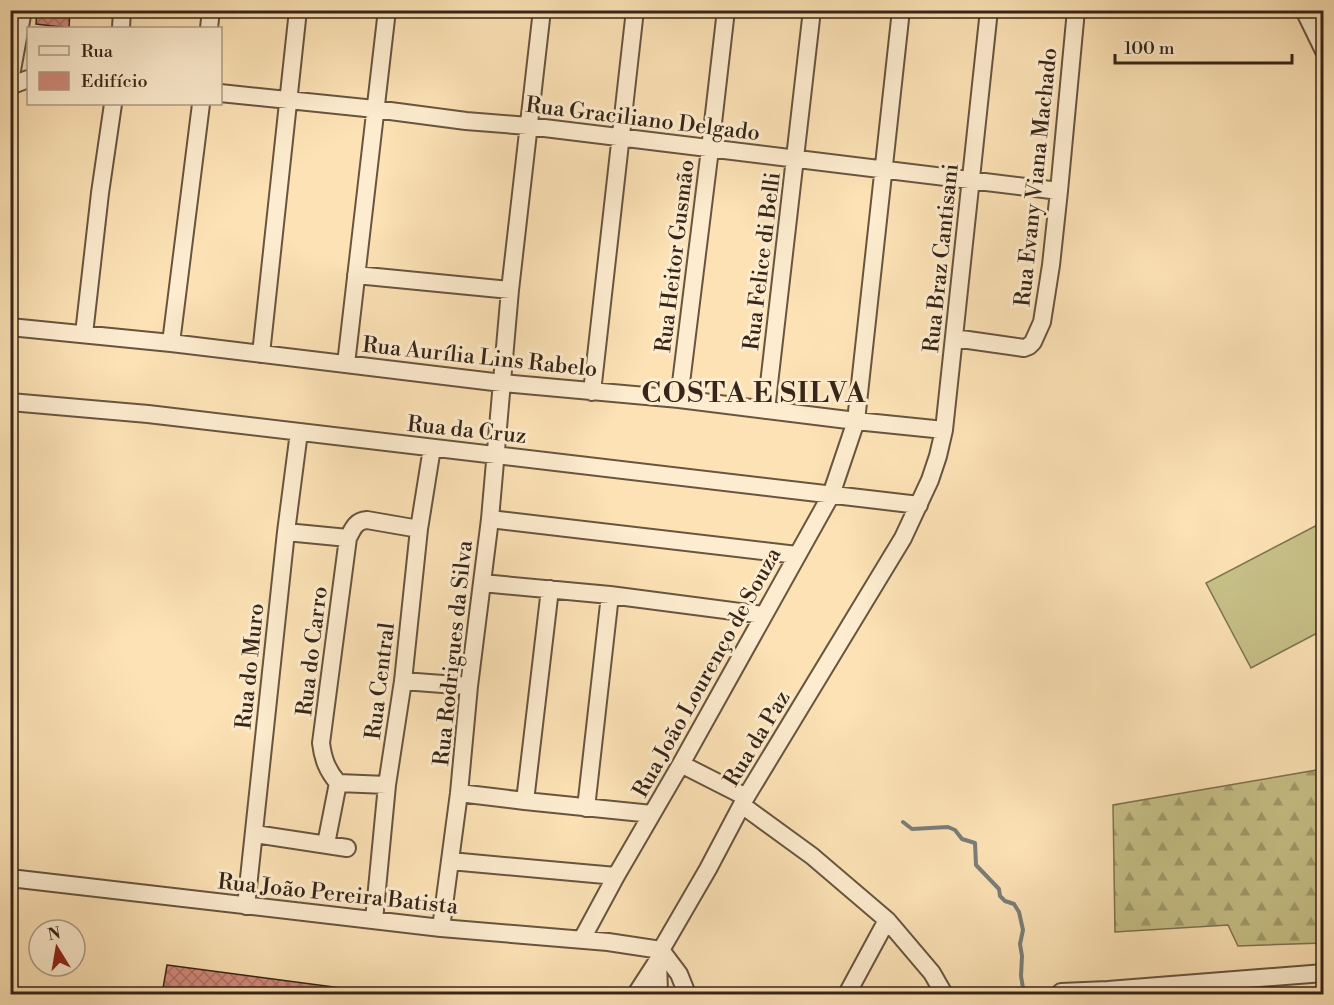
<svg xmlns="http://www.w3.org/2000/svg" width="1334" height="1005" font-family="'Libre Bodoni',serif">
<defs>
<pattern id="forest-firs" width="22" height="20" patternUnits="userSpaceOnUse" patternTransform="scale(1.5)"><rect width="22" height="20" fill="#c7c188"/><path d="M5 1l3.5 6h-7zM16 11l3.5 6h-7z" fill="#a29d6e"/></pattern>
<pattern id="building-cross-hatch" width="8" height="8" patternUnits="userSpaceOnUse" patternTransform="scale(1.5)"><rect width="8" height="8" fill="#d38a7c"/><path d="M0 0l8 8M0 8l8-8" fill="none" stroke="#ac7165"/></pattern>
</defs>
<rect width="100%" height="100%" fill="#fce2b5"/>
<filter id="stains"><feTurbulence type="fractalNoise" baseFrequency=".00333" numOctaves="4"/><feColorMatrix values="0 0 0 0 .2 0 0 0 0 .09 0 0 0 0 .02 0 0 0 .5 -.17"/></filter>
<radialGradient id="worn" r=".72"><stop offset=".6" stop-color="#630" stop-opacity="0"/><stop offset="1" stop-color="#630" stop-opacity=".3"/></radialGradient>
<path fill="#c7c188" stroke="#7e7350" stroke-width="1.5" d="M1323 522V630L1251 668 1206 583Z"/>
<path fill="url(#forest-firs)" stroke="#7e7350" stroke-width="1.5" d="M1323 769V943L1238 946 1228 925 1115 932 1113 805Z"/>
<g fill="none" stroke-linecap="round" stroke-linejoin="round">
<path stroke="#797e79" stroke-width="4" d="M903 822 912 829 948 827 955 830 962 839 975 843 976 865 999 889 1000 896 1005 901 1014 904 1019 912 1023 930 1020 944 1022 956 1021 976 1024 994"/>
</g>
<path fill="url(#building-cross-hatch)" stroke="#362518" stroke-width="1.5" d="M37 10H70L69 28 36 24Z
M167 965 387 994H162Z"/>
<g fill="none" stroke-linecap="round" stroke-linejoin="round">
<g stroke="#68543f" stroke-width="20">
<path id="minor" d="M1304 10 1324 51
M121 28 122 10
M209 28 211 10
M10 81 23 10
M10 86 28 79
M220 93 375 109 466 121 528 126 1059 191
M356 275 510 290
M10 327 171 343 502 383 679 399 856 421 944 430
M84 334 100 193 113 104
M954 338 1024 348 1029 346 1033 342 1042 322 1051 265 1059 191 1076 10
M171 343 201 104
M261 354 298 10
M346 364 387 10
M592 392 635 10
M679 399 710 149 726 10
M10 402 148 414 919 505
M766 410 812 10
M490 519 797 555
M286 532 348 538
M482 583 610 595 764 615
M403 681 469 686
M681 764 746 797
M338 783 387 785
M459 793 525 801 652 814
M525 801 550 589
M742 805 812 856 887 920 932 973 944 994
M586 808 610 595
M255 834 347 848
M326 844 338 783C327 770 323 759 321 743L348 538C353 529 355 521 367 520L419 529
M450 861 616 876
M10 878 441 928 608 942 661 950
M246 906 286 532 299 432
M374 920 387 785 403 681 419 529 432 448
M441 928 459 793 469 686 490 519 510 290 542 10
M582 939 616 876 681 764 831 495 856 421 901 10
M661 950 679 974 687 994
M658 960 659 994
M1061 992 1108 990 1324 973
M636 994 658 960 661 950 708 869 746 797 903 538 930 480 938 456 944 430 989 10
M847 994 887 920"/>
</g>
<use href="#minor" stroke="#fdeccf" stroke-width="16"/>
</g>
<g text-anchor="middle" stroke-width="6" stroke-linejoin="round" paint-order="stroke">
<g font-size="22" fill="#362518" stroke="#fdeccf">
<text transform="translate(643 118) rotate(7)" y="8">Rua Graciliano Delgado</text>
<text transform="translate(1035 177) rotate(-84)" y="8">Rua Evany Viana Machado</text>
<text transform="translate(674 256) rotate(-83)" y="8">Rua Heitor Gusmão</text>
<text transform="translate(940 258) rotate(-84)" y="8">Rua Braz Cantisani</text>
<text transform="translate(761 261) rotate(-83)" y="8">Rua Felice di Belli</text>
<text transform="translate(480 356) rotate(6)" y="8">Rua Aurília Lins Rabelo</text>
<text transform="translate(467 429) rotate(6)" y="8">Rua da Cruz</text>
<text transform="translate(311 651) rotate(-83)" y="8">Rua do Carro</text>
<text transform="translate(452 653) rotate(-84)" y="8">Rua Rodrigues da Silva</text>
<text transform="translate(249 666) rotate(-84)" y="8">Rua do Muro</text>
<text transform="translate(706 672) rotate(-61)" y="8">Rua João Lourenço de Souza</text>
<text transform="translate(379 681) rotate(-83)" y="8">Rua Central</text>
<text transform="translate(756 738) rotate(-59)" y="8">Rua da Paz</text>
<text transform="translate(338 893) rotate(6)" y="8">Rua João Pereira Batista</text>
</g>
<g font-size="28" font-weight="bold" letter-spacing="1.5" fill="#362518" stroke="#fdeccf">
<text x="754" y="402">COSTA E SILVA</text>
</g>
</g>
<rect width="1334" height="1005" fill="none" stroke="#fce2b5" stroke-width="36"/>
<rect x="12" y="12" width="1310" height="981" fill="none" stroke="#362518" stroke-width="3"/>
<rect x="18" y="18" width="1298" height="969" fill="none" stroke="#362518" stroke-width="1.5"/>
<rect x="27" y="27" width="195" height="78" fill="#fdeccf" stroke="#ad9c86" stroke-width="1.5"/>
<rect x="39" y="46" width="30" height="9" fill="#fdeccf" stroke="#ad9c86" stroke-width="1.5"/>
<text x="81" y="57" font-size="18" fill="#362518">Rua</text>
<rect x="39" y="72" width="30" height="18" fill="#d38a7c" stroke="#ad9c86" stroke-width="1.5"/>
<text x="81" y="87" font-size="18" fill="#362518">Edifício</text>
<g transform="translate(57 948) rotate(349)"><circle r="28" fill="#fdeccf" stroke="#ad9c86" stroke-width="1.5"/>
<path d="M0-4.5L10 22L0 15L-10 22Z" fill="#8f2418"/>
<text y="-9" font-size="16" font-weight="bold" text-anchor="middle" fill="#362518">N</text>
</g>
<path d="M1115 54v9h177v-9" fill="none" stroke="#362518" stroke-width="3"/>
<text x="1124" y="54" font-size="18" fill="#362518" stroke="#fdeccf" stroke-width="4.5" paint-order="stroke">100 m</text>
<rect width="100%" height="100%" filter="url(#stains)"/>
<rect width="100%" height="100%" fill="url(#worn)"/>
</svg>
